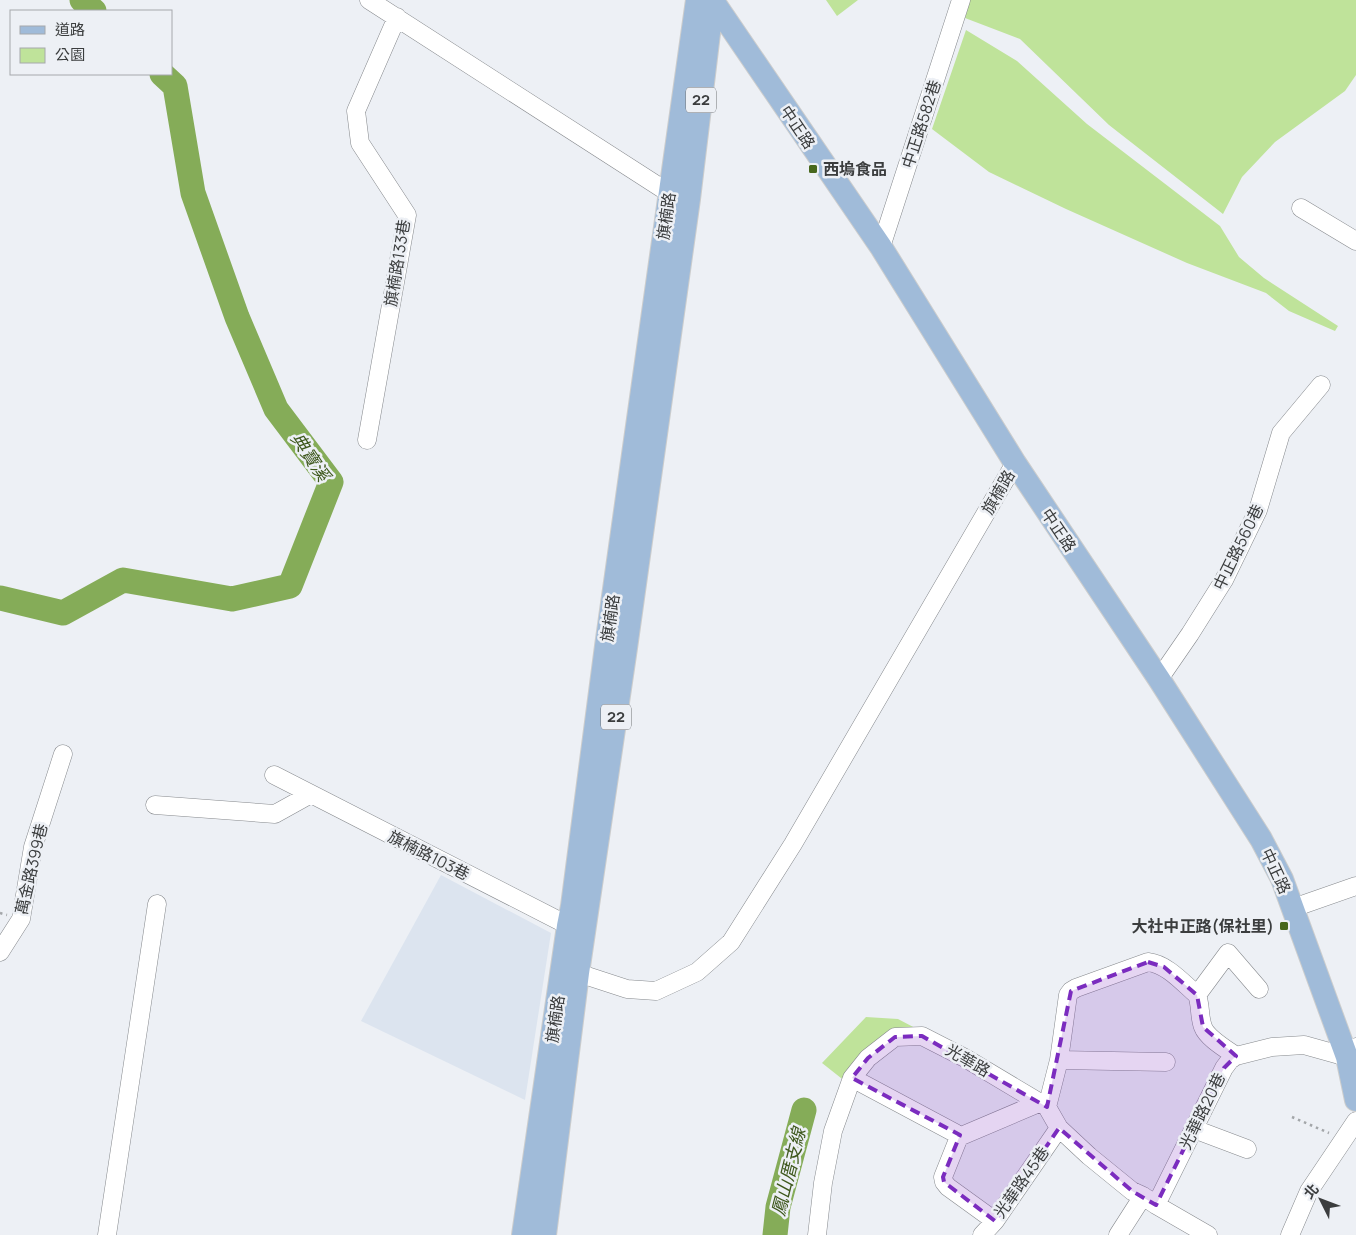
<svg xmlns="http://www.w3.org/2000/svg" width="1356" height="1235" font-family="Manrope,'Noto Sans TC',sans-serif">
<rect width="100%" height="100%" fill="#edf0f5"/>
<path fill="#dce4ef" d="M441 875 551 933 525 1100 361 1021Z"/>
<path fill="#bfe39a" d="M826 0H858L837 16Z
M970 0H1356V75L1345 91 1275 142 1242 177 1223 214 1109 125 1020 39 965 18Z
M966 30 1017 61 1087 124 1220 226 1239 257 1264 278 1338 326 1335 331 1289 311 1266 293 1187 263 1066 209 989 172 932 129Z
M866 1017 898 1019 919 1030 846 1082 822 1063Z"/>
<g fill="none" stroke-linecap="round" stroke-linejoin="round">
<path stroke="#85ac58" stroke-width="25" d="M82 0 94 11
M0 598 63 613 123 580 232 599 290 586 331 482 276 409 237 317 193 193 175 86 162 74
M775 1235 778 1207 804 1110"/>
<g stroke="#86898d" stroke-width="19">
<path id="minor" d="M369 0 669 193 681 197
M1301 208 1356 241
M881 247 961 0
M367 440 407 215 360 143 356 111 397 17
M1159 679 1190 634 1224 580 1258 510 1281 433 1321 385
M274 775 579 931
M155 805 275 814 311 794
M1293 908 1356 886
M0 952 21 919 33 847 63 754
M578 973 627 989 656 991 697 972 731 942 793 844 1015 463
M1197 995 1228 953 1259 989
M1236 1056 1272 1047 1304 1045 1347 1057 1356 1047
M1059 1060 1166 1062
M852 1078 955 1133 959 1137 943 1177 944 1182 948 1187 995 1221
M1047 1107 1059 1060 1068 995 1071 991 1076 988 1148 962C1167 964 1183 983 1197 995 1201 1005 1199 1017 1203 1027 1207 1038 1226 1049 1236 1056L1230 1060 1224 1068 1156 1205
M1194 1129 1247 1149
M959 1137 1039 1103
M107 1235 157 904
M817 1235 823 1183 833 1131 852 1078 868 1058 895 1037 922 1036 965 1058 1047 1107 1059 1128 1089 1156 1132 1191 1143 1196 1156 1205 1208 1235
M982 1235 995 1221 1059 1128
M1118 1235 1143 1196
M1290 1235 1309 1191 1356 1121"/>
</g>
<g stroke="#cccdcd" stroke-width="24">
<path id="major" d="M713 1 881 247 1015 463 1159 679 1261 839 1282 879 1347 1057 1356 1100
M523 1235 568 926 572 906 606 646 697 0
M545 1235 578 973 626 648 689 199 713 0"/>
</g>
<path stroke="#a3a6a9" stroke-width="2.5" stroke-dasharray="2.5 4" stroke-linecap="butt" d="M0 913 7 915
M1292 1117 1329 1133"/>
<use href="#minor" stroke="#fff" stroke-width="18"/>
<use href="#major" stroke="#a0bbd9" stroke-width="22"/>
</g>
<path fill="#7b2cbf" fill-opacity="0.2" stroke="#7b2cbf" stroke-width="4" stroke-dasharray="10 6" stroke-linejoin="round" d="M1148 962 1164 967 1197 995 1203 1027 1236 1056 1224 1068 1156 1205 1132 1191 1059 1128 995 1221 944 1182 943 1177 960 1135 852 1078 868 1058 895 1037 922 1036 1047 1107 1071 991Z"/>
<g fill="#47671c" stroke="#edf0f5" stroke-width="2">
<rect x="808" y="164" width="10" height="10" rx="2.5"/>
<rect x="1279" y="921" width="10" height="10" rx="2.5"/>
</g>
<g text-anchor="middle" stroke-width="5" stroke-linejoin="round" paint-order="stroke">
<g fill="#edf0f5" stroke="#707375" stroke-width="1">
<rect x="686" y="87.5" width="30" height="25" rx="4"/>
<rect x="601" y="704.5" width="30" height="25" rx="4"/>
</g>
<g font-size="15" font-weight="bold" fill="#3b3d3e">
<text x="701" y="105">22</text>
<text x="616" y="722">22</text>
</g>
<g font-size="16" fill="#3b3d3e" stroke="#edf0f5">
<text transform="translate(921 124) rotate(-72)" y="6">中正路582巷</text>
<text transform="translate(798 127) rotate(56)" y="6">中正路</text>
<text transform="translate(666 216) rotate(-82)" y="6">旗楠路</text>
<text transform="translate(397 263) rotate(-81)" y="6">旗楠路133巷</text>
<text transform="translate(998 492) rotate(-60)" y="6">旗楠路</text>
<text transform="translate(1059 530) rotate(56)" y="6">中正路</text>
<text transform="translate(1238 547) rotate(-64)" y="6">中正路560巷</text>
<text transform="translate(610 618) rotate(-82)" y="6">旗楠路</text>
<text transform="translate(429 855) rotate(27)" y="6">旗楠路103巷</text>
<text transform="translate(31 869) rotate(-77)" y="6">萬金路399巷</text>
<text transform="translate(1276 871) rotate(65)" y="6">中正路</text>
<text transform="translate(555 1019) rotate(-82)" y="6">旗楠路</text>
<text transform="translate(968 1060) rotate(30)" y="6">光華路</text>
<text transform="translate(1202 1111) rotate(-64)" y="6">光華路20巷</text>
<text transform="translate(1021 1182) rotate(-55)" y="6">光華路45巷</text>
</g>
<g font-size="16" font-weight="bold" fill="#3b3d3e" stroke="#edf0f5" text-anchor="start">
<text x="823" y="175">西塢食品</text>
<text x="1274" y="932" text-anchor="end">大社中正路(保社里)</text>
</g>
<g font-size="18" font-style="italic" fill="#3e581d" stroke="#edf0f5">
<text transform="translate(310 457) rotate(56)" y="6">典寶溪</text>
<text transform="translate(789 1172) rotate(-76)" y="6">鳳山厝支線</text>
</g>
</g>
<rect x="10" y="10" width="162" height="65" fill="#edf0f5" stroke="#a6a8ac"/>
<rect x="20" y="26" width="25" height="8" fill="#a0bbd9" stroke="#a6a8ac"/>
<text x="55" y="35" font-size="15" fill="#3b3d3e">道路</text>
<rect x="20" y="48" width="25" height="15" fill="#bfe39a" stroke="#a6a8ac"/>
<text x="55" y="60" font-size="15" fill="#3b3d3e">公園</text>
<g transform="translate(1321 1200) rotate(312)" stroke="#edf0f5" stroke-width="4" paint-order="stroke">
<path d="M0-4L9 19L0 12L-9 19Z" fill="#3b3d3e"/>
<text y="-8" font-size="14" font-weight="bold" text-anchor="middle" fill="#3b3d3e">北</text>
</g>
</svg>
